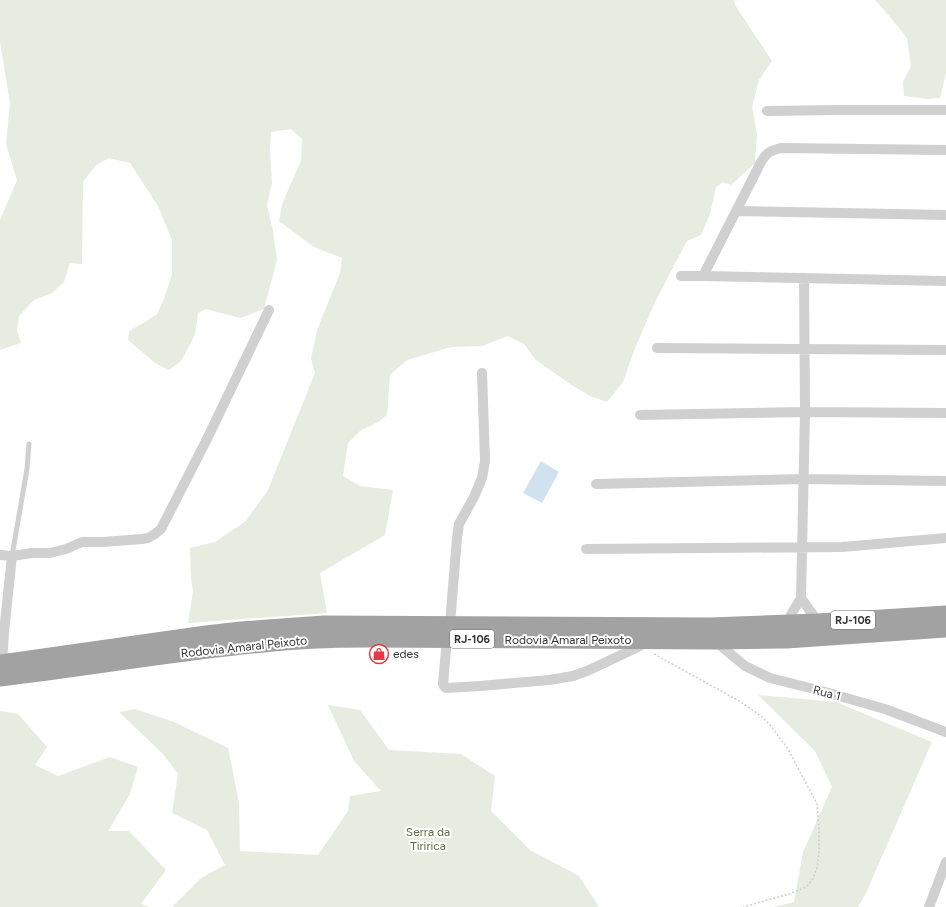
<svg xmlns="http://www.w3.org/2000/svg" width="946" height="907" font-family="Figtree,sans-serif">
<rect width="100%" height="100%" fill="#fff"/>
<path fill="#e6ecdf" d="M0 0H734L735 5 772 61 759 80 752 107 757 135 755 163 731 185 723 182 716 187 710 214 701 235 687 241 655 302 635 348 623 382 607 402 590 396 570 384 536 360 524 344 508 336 482 346 451 347 407 360 390 375 387 415 378 422 360 431 348 443 343 476 360 486 393 490 385 535 320 573 327 613 188 623 193 591 191 578 190 548 215 542 246 521 268 490 315 373 311 359 317 330 340 273 342 258 314 247 279 221 282 205 288 190 301 161 302 139 291 129 271 132 270 150 272 183 267 205 273 231 277 260 264 309 240 318 206 309 198 313 195 335 181 361 169 370 155 363 128 340 129 331 145 322 157 314 164 299 172 274V240L158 206 130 163 109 158 96 165 83 182 82 264 70 263 64 282 52 293 34 300 19 316 17 330 21 343 0 350V220L17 180 6 144 10 104 0 42Z
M875 0H946V73L940 98 927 99 904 96 903 82 911 66 907 38 890 17Z
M758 695 836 702 932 742 866 893 858 907H774L794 902 803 852 832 787 815 751Z
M328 705 360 710 389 750 461 754 495 776 491 811 530 850 579 876 599 907H172L201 878 225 865 207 830 172 813 178 774 163 754 119 712 135 709 174 722 228 748 239 802 240 851 318 855 348 811 350 796 381 791 354 761Z
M0 711 18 714 47 747 35 765 58 776 110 757 138 767 130 794 108 831H129L166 870 141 904 149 907H0Z"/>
<path fill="#cfe2ee" d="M541 461 559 472 542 503 523 493Z"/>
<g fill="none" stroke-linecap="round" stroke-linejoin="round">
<path stroke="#cdcdcd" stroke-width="1.5" stroke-dasharray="2 2" stroke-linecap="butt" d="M654 654 741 702 761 716 770 725 788 749 817 804 819 829V852L817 868 813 879 806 887 789 894 743 907"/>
<path stroke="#d0d0d0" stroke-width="5" d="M12 556 27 469 29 444"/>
<path stroke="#d0d0d0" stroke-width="10" d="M767 111 839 110H946
M736 211 946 215
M681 276H703L946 281
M703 276 761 162C767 152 770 151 781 148L946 150
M657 348 946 350
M640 415 805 412 946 413
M596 484 804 479 946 481
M586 549 842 547 946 538
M0 555 12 556 4 632 2 663
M12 556 32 553H50L66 549 82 542H103L142 539 148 538 155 534 161 529 207 439 269 310
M801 598 805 412 804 278
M786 623 801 598 818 622
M450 624 457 538 459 524 474 497 482 478 485 461 482 373
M447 639 443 684 444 686 446 688 480 686 549 680 573 676 587 671 619 656 638 647 646 642
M715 641 745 666 770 678 818 690 885 709 946 732
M929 907 946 862"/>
<path stroke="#a2a2a2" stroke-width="17" d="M0 663 206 634 241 630 324 624 710 626 818 622 946 614
M0 678C88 668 176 652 264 644 299 640 333 639 367 639L715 641 786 640 946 629"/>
</g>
<defs>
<g id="shop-ring" transform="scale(1)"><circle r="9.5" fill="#fff" stroke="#e63946" stroke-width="1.5"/><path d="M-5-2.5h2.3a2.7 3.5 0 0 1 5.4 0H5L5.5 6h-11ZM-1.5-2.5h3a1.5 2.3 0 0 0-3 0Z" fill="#e63946"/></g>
</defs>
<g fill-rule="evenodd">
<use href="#shop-ring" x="379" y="654"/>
</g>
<g text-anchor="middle" stroke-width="4" stroke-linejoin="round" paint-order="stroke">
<g fill="#fff" stroke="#707070" stroke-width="1">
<rect x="831" y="611" width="44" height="18" rx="3"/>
<rect x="450" y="630" width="44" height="18" rx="3"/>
</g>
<g font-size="11" font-weight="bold" fill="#333">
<text x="853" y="624">RJ-106</text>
<text x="472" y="643">RJ-106</text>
</g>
<g font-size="12" fill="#333" stroke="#fff">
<text x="568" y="644">Rodovia Amaral Peixoto</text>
<text transform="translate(244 647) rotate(-6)" y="4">Rodovia Amaral Peixoto</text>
<text transform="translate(827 693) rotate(15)" y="4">Rua 1</text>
</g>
<g font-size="12" fill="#333" stroke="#fff" text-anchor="start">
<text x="393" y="658">edes</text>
</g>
<g font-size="12" fill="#56703f" stroke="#fff">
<text x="428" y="836">Serra da<tspan x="428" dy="14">Tiririca</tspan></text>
</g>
</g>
</svg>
